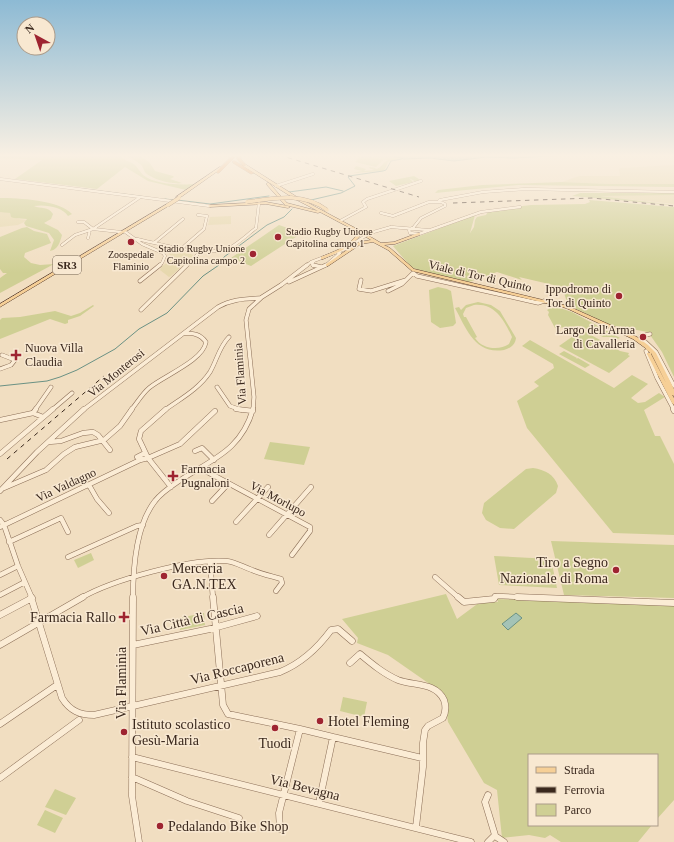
<svg xmlns="http://www.w3.org/2000/svg" width="674" height="842" font-family="'Times New Roman',serif">
<rect width="100%" height="100%" fill="#f1dec1"/>
<path fill="#e7d8ae" d="M674 165V184H610L562 182 579 176H620L619 169 621 168Z
M666 194 674 195V204L599 196Z
M6 211 10 213 11 216 19 219 28 220 18 225 0 227V212Z
M231 216V224L208 225 210 217Z
M171 250 191 254 195 256 188 260 171 257 168 252Z
M173 259 187 262 171 276 169 277 160 270 162 266Z"/>
<path fill="#cfcf94" fill-rule="evenodd" d="M0 155H120C123 161 130 161 135 165 138 168 140 172 143 175 155 185 181 185 196 184L186 190 148 181 125 167 97 189 15 179 42 160 0 158Z
M127 155H141L142 157 150 163 155 171 173 176 174 177 170 179 182 183C174 185 150 179 145 172 143 169 143 166 140 164 136 160 130 159 127 155Z
M362 155 384 159 376 167 355 162Z
M367 155H389L401 158 388 162 385 169 383 171 353 173 362 171 354 169 356 166 366 169 364 171 374 170 369 168 370 167 376 168 375 169C381 169 382 163 388 160Z
M414 176 422 181 416 182 409 178 413 182 396 186 389 181Z
M562 182 610 184H674V187L518 185 435 193 438 190 482 185Z
M580 193H674V195L600 196 674 205 572 196Z
M0 198C18 198 59 200 72 214L68 216C63 207 45 204 34 206 41 209 48 206 53 214L51 219 44 223 58 230 62 235C60 242 58 250 50 251L54 240 49 233 26 226 24 223 27 219 14 218 11 217 10 213 0 212Z
M589 200 674 207V377L662 352 648 332 609 325 568 305 562 287 519 277 522 280 497 272 469 282 418 270 411 267 393 246 475 215 470 233 474 227 475 220 477 217 486 215 489 210 531 205 585 204 590 202Z
M279 225 302 233 251 266 231 258Z
M27 227 34 231 47 234 51 243 25 253 24 257 31 263 40 265 54 264 0 293V278L7 273H3L0 269V237L22 228Z
M438 287 447 289 451 291 456 323 453 326 440 328 431 322 429 290Z
M478 302 491 305 500 311 516 338C515 345 511 348 504 350 475 355 466 328 455 308L459 307 461 310 466 305ZM474 305C495 303 504 320 512 337L509 344C499 351 482 349 475 338L477 337 466 317H464L463 314 466 308Z
M93 305 94 306 80 316 68 320V323L65 324 50 319 0 339V320L2 318 20 317 55 311 71 316 80 313Z
M554 306 572 312 620 338 617 339 611 337H603L581 326 555 328 548 315 549 312 547 310Z
M582 330 620 351 629 353 628 355 630 356 609 373 559 346 579 332 577 331 572 334 567 332Z
M530 340 614 388 632 375 648 384 631 398 638 403 645 402 659 393 665 397 644 410 655 436H660L674 464V535L613 533 527 428 517 401 539 386 534 382 554 368 553 364 522 346Z
M564 351 577 358 576 359 578 358 590 365 585 368 559 354Z
M270 442 310 447 304 465 264 459Z
M533 468C545 470 554 474 558 486L556 493 514 529 500 528 486 520 482 513 484 503 526 469Z
M551 541 674 545V598L564 595Z
M91 553 94 560 78 568 74 560Z
M494 556 551 559 557 588 499 585Z
M446 594 457 619 480 602H498L497 599 674 605V800L657 819V755H529V825H652L638 842H561L550 835 545 838 529 835 502 838 497 790 484 783 448 722 444 694 388 655 357 643 358 638 342 619Z
M204 613 205 625 180 630 179 618Z
M343 697 367 702 364 717 340 711Z
M55 789 76 798 66 815 45 807Z
M45 810 63 818 55 833 37 825Z"/>
<path fill="#a4c3b6" stroke="#6a9184" d="M389 155H565L514 158 486 157 454 161 430 158 404 159Z
M516 613 522 618 508 630 502 624Z"/>
<g fill="none" stroke-linecap="round" stroke-linejoin="round">
<path stroke="#6a9184" stroke-width="1" d="M84 189 146 197
M289 192 326 187 343 191
M165 199 174 200
M177 200 210 204 269 196
M311 200 341 193 355 186 348 177 349 176 383 171 386 170 391 161 402 159
M0 386 47 381 60 377 77 370 115 349 139 329 167 313 203 276 219 265 224 257 267 225 284 217 292 209"/>
<g stroke="#8b6e57" stroke-width="3">
<path id="minor-far3" d="M227 155 230 156
M0 179 210 206
M276 186 313 174
M381 213 393 216 429 202H440
M340 221 366 207 363 202 367 199 421 181
M78 222H84L93 229
M391 227 428 230
M412 228 409 230 410 233 419 234 481 212 520 207
M413 228 421 218 445 206V204L439 201 440 200 483 192 525 189 674 192
M124 231 142 244 163 253 165 256 162 263 158 266
M121 232 93 229 139 198
M88 238 90 230
M137 239C161 244 209 259 231 247 240 242 248 234 256 228L259 203
M154 243 183 219
M62 245 75 235 93 229
M181 249 204 229 207 216 198 215
M186 266 201 251
M306 266 311 262 345 249
M313 266 312 263 314 261
M325 266 340 253"/>
</g>
<g stroke="#8b6e57" stroke-width="4.5">
<path id="minor-far2" d="M313 265 321 267
M361 280 359 289 371 291 406 280
M140 281 160 265
M289 282 326 265
M388 291 402 284 413 273 417 276 538 303 544 301
M141 310 187 265
M641 336 650 334
M641 338 656 352 674 386
M646 351 657 378 674 410
M0 369 11 365 15 360 2 355
M217 387 230 406 241 410
M35 410 51 387
M52 410 72 393
M83 410 218 307C232 299 245 299 260 298
M131 410C137 403 142 394 149 388 163 376 203 361 206 342 200 334 193 333 184 333
M165 410C180 399 199 389 210 372 217 360 219 347 229 337
M253 410 254 397 246 320 249 309 262 297 281 285 307 265"/>
</g>
<g stroke="#8b6e57" stroke-width="5.5">
<path id="minor-far1" d="M236 409 253 411
M673 409 674 411
M33 413 36 409
M0 420 33 413 43 417
M48 442 61 441 83 433 93 432 98 435 110 450
M195 451 202 448 214 460
M145 453 137 457 140 460 148 458 139 439 141 431 166 409
M0 454 53 409
M200 468 310 527V531L292 555
M89 485 97 499 109 513
M171 487 148 458 180 444 215 411
M4 488 46 470 64 454 75 447 104 440 120 426 132 409
M0 491 37 452 84 409
M212 501 228 484
M0 520 4 525 18 566 32 598
M236 522 268 487
M0 527 140 460
M269 535 311 487
M9 542 61 518 68 532
M68 557 137 526 143 525
M210 561 213 598
M0 575 18 566
M435 577 459 598
M0 595 25 582
M81 598C112 580 191 558 226 561 236 562 243 567 252 570 261 574 271 576 281 579L282 583 276 591
M133 598C133 568 136 525 155 501 161 493 170 487 179 481 212 459 241 451 253 409
M495 598 496 596 542 598"/>
</g>
<g stroke="#8b6e57" stroke-width="7">
<path id="minor" d="M31 597 62 698C70 711 80 715 94 715L280 672C302 663 317 649 331 630L338 629 352 641
M133 597 132 796 139 842
M213 597 223 705 228 714 300 729
M458 597 464 602 494 599 495 597
M517 597 674 603
M0 615 32 598
M0 645 83 597
M133 645 210 629 257 616
M350 663 360 654C372 664 384 674 398 680 414 686 436 682 444 700 446 706 446 712 443 718L428 726 425 730 423 743V767L416 827
M0 724 57 685
M333 737 422 758
M132 757 471 842
M132 777 187 801 239 818
M0 778 79 720
M488 795 485 802 495 835 488 842
M280 829 279 813 300 729 333 737 319 803
M495 836 504 842"/>
</g>
<g stroke="#593c2c" stroke-width="1">
<path id="major" d="M243 164H245L297 197 357 229 381 243 394 242 418 233H420V235L395 244 384 245 390 248 414 269 568 306 637 337 648 345 656 353 674 389V396L672 395 674 398V405L672 403 647 354V353H650L644 347 633 339 566 308 412 271 388 250 373 242 361 244 328 266H326V264L359 242 371 240 358 232 360 236C351 248 336 253 323 259H321V257C333 252 348 247 356 236L353 231 354 230 320 212 318 213 285 205 267 185V183H269L287 203 318 211 295 199 243 166ZM651 353 666 383 651 354Z
M220 167 222 168 178 199H176V197Z
M266 202 288 206 290 207 288 208 266 204 210 207 208 206 210 205Z
M167 204 170 205 0 307V304Z"/>
</g>
<g stroke="#593c2c" stroke-width="0.5">
<path id="highway" d="M233 155H237L219 173H217V171Z
M237 155H241V159L246 165 245 166H243L237 159Z
M233 161H235L254 173 251 174 233 163Z"/>
</g>
<use href="#minor-far3" stroke="#fbecd5" stroke-width="2.5"/>
<use href="#minor-far2" stroke="#fbecd5" stroke-width="3.5"/>
<use href="#minor-far1" stroke="#fbecd5" stroke-width="4.5"/>
<use href="#minor" stroke="#fbecd5" stroke-width="6"/>
<use href="#major" fill="#f6cf96" fill-rule="evenodd"/>
<use href="#highway" fill="#e5924c" fill-rule="evenodd"/>
<path stroke="#3a281d" stroke-width="1" stroke-dasharray="4.5 4.5" stroke-linecap="butt" d="M279 155 419 197
M453 203 592 198 674 206
M7 459 104 376"/>
<g stroke="#8b6e57" stroke-width="3" stroke-linecap="butt">
<path id="minor-bridge" d="M345 249 370 233 391 227"/>
</g>
<g stroke="#593c2c" stroke-width="4" stroke-linecap="butt">
<path id="major-bridge" d="M247 202C275 198 303 192 327 210
M168 205 179 198"/>
</g>
<use href="#minor-bridge" stroke="#fbecd5" stroke-width="2.5"/>
<use href="#major-bridge" stroke="#f6cf96" stroke-width="3.5"/>
</g>
<linearGradient id="sky" x2="0" y2="1"><stop stop-color="#8dbad4"/><stop offset="0.57" stop-color="#f9f0e3"/><stop offset="1" stop-color="#f9f0e3" stop-opacity="0"/></linearGradient>
<rect width="674" height="273" fill="url(#sky)"/>
<g fill="#9e2431" stroke="#f8e8d1" stroke-width="1.5">
<circle cx="278" cy="237" r="4"/>
<circle cx="131" cy="242" r="4"/>
<circle cx="253" cy="254" r="4"/>
<circle cx="619" cy="296" r="4"/>
<circle cx="643" cy="337" r="4"/>
<path d="M14 349h4v4h4v4h-4v4h-4v-4h-4v-4h4z"/>
<path d="M171 470h4v4h4v4h-4v4h-4v-4h-4v-4h4z"/>
<circle cx="616" cy="570" r="4"/>
<circle cx="164" cy="576" r="4"/>
<path d="M122 611h4v4h4v4h-4v4h-4v-4h-4v-4h4z"/>
<circle cx="320" cy="721" r="4"/>
<circle cx="275" cy="728" r="4"/>
<circle cx="124" cy="732" r="4"/>
<circle cx="160" cy="826" r="4"/>
</g>
<g text-anchor="middle" stroke-width="3" stroke-linejoin="round" paint-order="stroke">
<g font-size="10" fill="#3a281d" stroke="#f8e8d1" text-anchor="start">
<text x="286" y="235">Stadio Rugby Unione<tspan x="286" dy="12">Capitolina campo 1</tspan></text>
<text x="245" y="252" text-anchor="end">Stadio Rugby Unione<tspan x="245" dy="12">Capitolina campo 2</tspan></text>
<text x="131" y="258" text-anchor="middle">Zoospedale<tspan x="131" dy="12">Flaminio</tspan></text>
</g>
<rect fill="#f8e8d1" stroke="#736253" stroke-width="1" x="53" y="256" width="28" height="18" rx="3"/>
<g font-size="11" font-weight="bold" fill="#3a281d">
<text x="67" y="269">SR3</text>
</g>
<g font-size="12" fill="#3a281d" stroke="#f8e8d1">
<text transform="translate(480 276) rotate(13)" y="4">Viale di Tor di Quinto</text>
<text transform="translate(116 373) rotate(-39)" y="4">Via Monterosi</text>
<text transform="translate(240 374) rotate(-94)" y="4">Via Flaminia</text>
<text transform="translate(66 485) rotate(-25)" y="4">Via Valdagno</text>
<text transform="translate(278 499) rotate(28)" y="4">Via Morlupo</text>
</g>
<g font-size="12" fill="#3a281d" stroke="#f8e8d1" text-anchor="end">
<text x="611" y="293">Ippodromo di<tspan x="611" dy="14">Tor di Quinto</tspan></text>
<text x="635" y="334">Largo dell'Arma<tspan x="635" dy="14">di Cavalleria</tspan></text>
<text x="25" y="352" text-anchor="start">Nuova Villa<tspan x="25" dy="14">Claudia</tspan></text>
<text x="181" y="473" text-anchor="start">Farmacia<tspan x="181" dy="14">Pugnaloni</tspan></text>
</g>
<g font-size="14" fill="#3a281d" stroke="#f8e8d1" text-anchor="start">
<text x="608" y="567" text-anchor="end">Tiro a Segno<tspan x="608" dy="16">Nazionale di Roma</tspan></text>
<text x="172" y="573">Merceria<tspan x="172" dy="16">GA.N.TEX</tspan></text>
<text x="116" y="622" text-anchor="end">Farmacia Rallo</text>
<text x="328" y="726">Hotel Fleming</text>
<text x="132" y="729">Istituto scolastico<tspan x="132" dy="16">Gesù-Maria</tspan></text>
<text x="275" y="748" text-anchor="middle">Tuodì</text>
<text x="168" y="831">Pedalando Bike Shop</text>
</g>
<g font-size="14" fill="#3a281d" stroke="#f8e8d1">
<text transform="translate(192 619) rotate(-13)" y="5">Via Città di Cascia</text>
<text transform="translate(237 668) rotate(-14)" y="5">Via Roccaporena</text>
<text transform="translate(121 683) rotate(-90)" y="5">Via Flaminia</text>
<text transform="translate(305 787) rotate(14)" y="5">Via Bevagna</text>
</g>
</g>
<rect x="528" y="754" width="130" height="72" fill="#f8e8d1" stroke="#ac9b89"/>
<rect x="536" y="767" width="20" height="6" fill="#f6cf96" stroke="#ac9b89"/>
<text x="564" y="774" font-size="12" fill="#3a281d">Strada</text>
<rect x="536" y="787" width="20" height="6" fill="#3a281d" stroke="#ac9b89"/>
<text x="564" y="794" font-size="12" fill="#3a281d">Ferrovia</text>
<rect x="536" y="804" width="20" height="12" fill="#cfcf94" stroke="#ac9b89"/>
<text x="564" y="814" font-size="12" fill="#3a281d">Parco</text>
<g transform="translate(36 36) rotate(320)"><circle r="19" fill="#f8e8d1" stroke="#ac9b89"/>
<path d="M0-3L7 15L0 10L-7 15Z" fill="#9e2431"/>
<text y="-6" font-size="11" font-weight="bold" text-anchor="middle" fill="#3a281d">N</text>
</g>
</svg>
